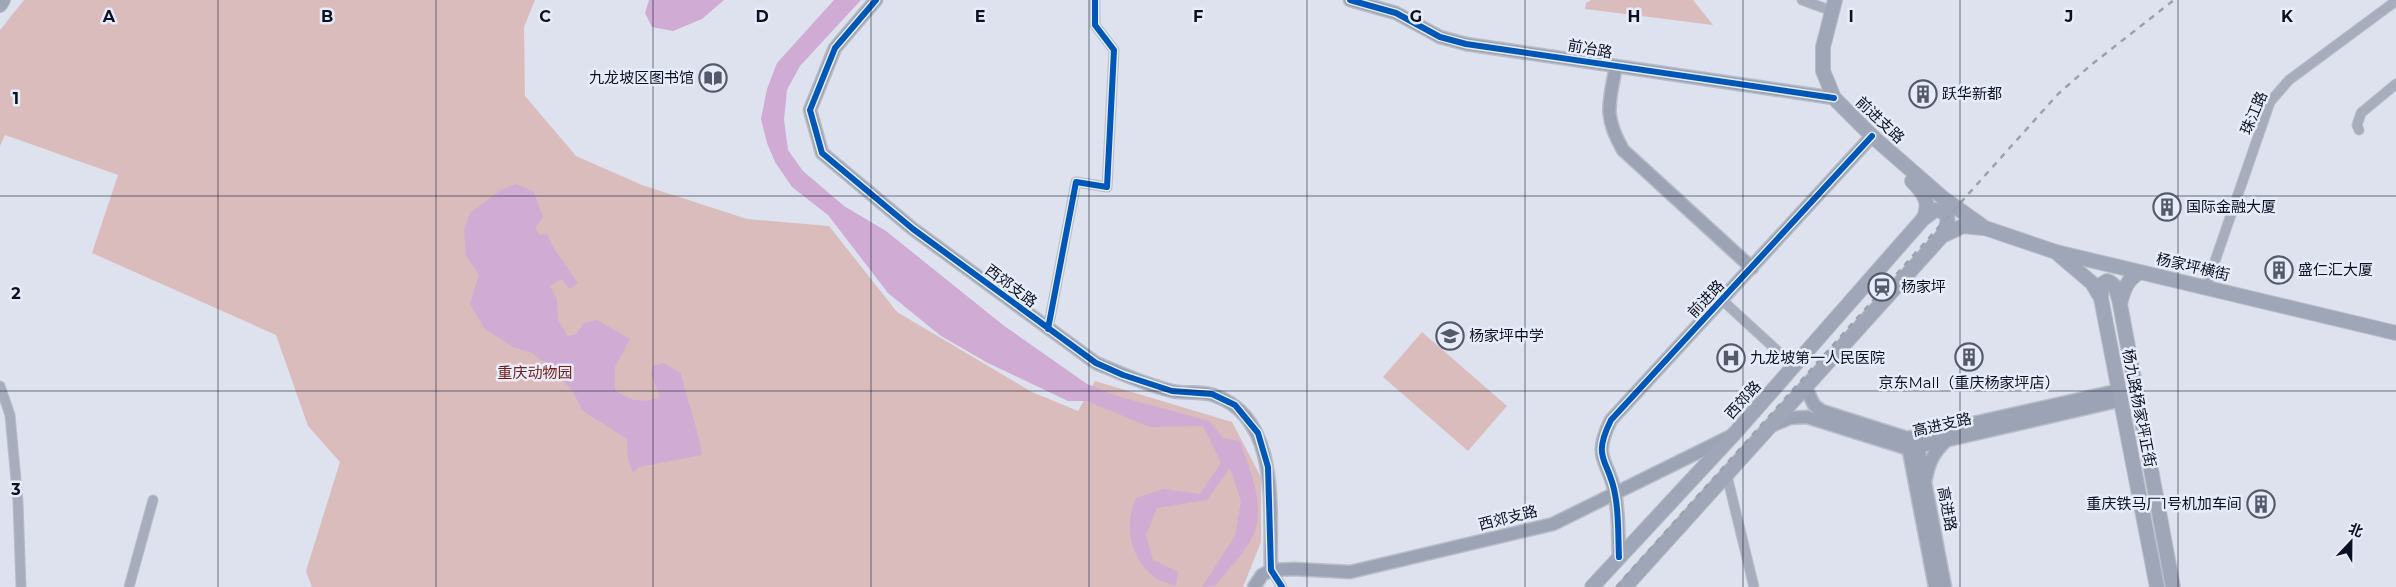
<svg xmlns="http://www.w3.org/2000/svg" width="2396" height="587" font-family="Montserrat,'Noto Sans SC',sans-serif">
<rect width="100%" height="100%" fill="#dde2ee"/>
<path fill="#dabcbd" d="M24 0H535L524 27 525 96 576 156 642 185 747 219 829 226 897 312 1032 392 1078 411 1095 381 1232 422 1261 477V542L1243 587H312L306 571 340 462 308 426 276 335 92 253 118 175 5 135 0 146V30Z
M1591 0H1693L1713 25 1585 9 1586 3Z
M1422 332 1507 406 1468 451 1383 377Z"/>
<path fill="#d0abd3" d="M649 0H724L702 19 673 31 652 27 645 13Z
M834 0H861L800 66 787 90 784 120 788 150 803 171 844 206 886 231 1003 325 1087 384 1120 397 1209 421 1223 438 1240 441C1250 471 1268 510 1251 540 1242 556 1227 571 1215 586L1202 587 1235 536 1241 501 1230 468 1207 500 1157 508 1146 535 1153 560 1178 572 1176 586C1169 583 1159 581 1154 577 1129 556 1124 526 1136 498L1164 489 1200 494 1221 463 1203 426 1150 427 1087 401H1068L988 363 941 336 888 293 828 215 792 187 775 162 767 143 761 119 767 89 777 63Z
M516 184 534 192 543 217 535 228 540 235 547 234 553 247 578 283 569 289 562 279 550 286 557 299 558 320 568 336 576 334 584 323 597 320 630 339 615 367V390C630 401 642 404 660 397L651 374 653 366 664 363 681 373C687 401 698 427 702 455L639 467 633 473 628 459 627 439 583 411 573 392 556 371 532 353 513 347 485 329 470 304 479 275 466 256 464 229 470 213 501 190Z"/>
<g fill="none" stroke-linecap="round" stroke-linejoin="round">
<g stroke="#b9bdc8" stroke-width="11">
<path id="street" d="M1802 0 1832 11
M2359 130 2357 125 2361 113 2396 84
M2206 287 2270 102 2289 80 2396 1
M1722 300 1795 367
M1048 329 1076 182 1107 187 1114 50 1095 25V0
M0 386 10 415 18 502 21 587
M1727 476 1754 587
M1271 570 1282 587
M129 587 153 500"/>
</g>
<g stroke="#b9bdc8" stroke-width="15">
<path id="secondary" d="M876 0 835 48 810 110 822 153 913 229 1096 363C1120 373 1146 385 1172 391 1185 394 1200 391 1213 395 1282 417 1269 513 1271 570
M1350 0 1396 13 1440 37 1466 44 1834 98
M1616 66C1609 104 1603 115 1623 150L1752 268
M1806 388 1814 405 1822 411 1907 438 2120 390
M1773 425 1790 418 1807 417 1909 449 2122 400
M1917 440 1945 587
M1907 441 1935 587
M1926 478C1929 462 1934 452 1946 441
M1619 557C1618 537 1619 514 1615 494 1609 459 1591 460 1611 420L1872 136
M1254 587 1262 575 1271 570 1294 569 1350 572 1553 524 1731 436"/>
</g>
<g stroke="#b9bdc8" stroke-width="16">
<path id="primary" d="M1835 0 1823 47V71L1834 98 1872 136 1943 198 1985 228 2056 252 2396 333
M0 5 3 0
M1923 219 1935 210C1953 212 1948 225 1942 236
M2058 254 2092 283 2101 298 2157 587
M2140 272C2127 280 2124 288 2120 304L2173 587
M2101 298 2102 284 2107 281C2117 284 2117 294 2120 303
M1592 587 1735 433 1923 219C1932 203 1923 192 1912 181
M1625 587 1942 236 1963 226 1983 228"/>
</g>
<use href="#street" stroke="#a7adbd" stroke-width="9"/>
<use href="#secondary" stroke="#9ca3b5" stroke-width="12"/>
<use href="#primary" stroke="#9fa6b8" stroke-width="14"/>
<path stroke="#9da1ad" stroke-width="2.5" stroke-dasharray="6 6" stroke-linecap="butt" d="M1616 587 2058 94 2091 65 2174 0"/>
<g stroke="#e7ecf8" stroke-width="9">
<path id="cycleway" d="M876 0 835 48 810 110 822 153 913 229 1096 363 1123 375 1172 391 1212 394 1235 405 1258 433 1268 467 1271 570 1282 587
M1350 0 1396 13 1440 37 1466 44 1834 98
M1048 329 1076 182 1107 187 1114 50 1095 25V0
M1619 557C1618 537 1619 514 1615 494 1609 459 1591 460 1611 420L1872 136"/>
</g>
<use href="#cycleway" stroke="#0057b8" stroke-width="6"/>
</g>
<path fill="none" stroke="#0a1124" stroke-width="1" stroke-opacity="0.55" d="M218 0V587M436 0V587M653 0V587M871 0V587M1089 0V587M1307 0V587M1525 0V587M1743 0V587M1960 0V587M2178 0V587M0 196H2396M0 391H2396"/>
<defs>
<g id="library-ring" transform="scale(1.4375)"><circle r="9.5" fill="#e7ecf8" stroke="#545a6b" stroke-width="1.5"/><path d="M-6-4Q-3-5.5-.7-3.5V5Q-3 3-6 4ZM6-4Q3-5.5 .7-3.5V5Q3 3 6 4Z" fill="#545a6b"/></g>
<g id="building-ring" transform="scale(1.4375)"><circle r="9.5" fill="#e7ecf8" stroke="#545a6b" stroke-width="1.5"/><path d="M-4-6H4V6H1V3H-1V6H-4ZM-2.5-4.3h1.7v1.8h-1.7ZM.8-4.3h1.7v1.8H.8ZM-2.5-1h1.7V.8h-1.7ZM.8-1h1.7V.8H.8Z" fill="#545a6b"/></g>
<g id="station-ring" transform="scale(1.4375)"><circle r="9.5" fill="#e7ecf8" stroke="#545a6b" stroke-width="1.5"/><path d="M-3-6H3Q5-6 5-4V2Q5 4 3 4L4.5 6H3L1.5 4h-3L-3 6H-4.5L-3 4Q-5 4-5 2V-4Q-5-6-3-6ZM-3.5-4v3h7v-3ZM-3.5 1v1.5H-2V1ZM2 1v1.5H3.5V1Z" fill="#545a6b"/></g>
<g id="school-ring" transform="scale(1.4375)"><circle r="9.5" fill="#e7ecf8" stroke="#545a6b" stroke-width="1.5"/><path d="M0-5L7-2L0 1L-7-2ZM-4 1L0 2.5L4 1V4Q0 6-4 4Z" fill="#545a6b"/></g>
<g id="hospital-ring" transform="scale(1.4375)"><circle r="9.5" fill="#e7ecf8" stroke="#545a6b" stroke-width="1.5"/><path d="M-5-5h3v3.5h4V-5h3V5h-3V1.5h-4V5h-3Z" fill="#545a6b"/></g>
</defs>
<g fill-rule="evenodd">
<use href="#library-ring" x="713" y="78"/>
<use href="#building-ring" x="1923" y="94"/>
<use href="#building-ring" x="2167" y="207"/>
<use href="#building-ring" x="2279" y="270"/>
<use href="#station-ring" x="1882" y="287"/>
<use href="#school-ring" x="1450" y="336"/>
<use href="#building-ring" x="1969" y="357"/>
<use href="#hospital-ring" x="1731" y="358"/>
<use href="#building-ring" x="2261" y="504"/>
</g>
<g text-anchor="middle" stroke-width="5" stroke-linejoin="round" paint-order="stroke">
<g font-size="15" fill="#0a1124" stroke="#e7ecf8">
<text transform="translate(1590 49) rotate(10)" y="5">前冶路</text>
<text transform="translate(2254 113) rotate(-67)" y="5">珠江路</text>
<text transform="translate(1880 120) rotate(43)" y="5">前进支路</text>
<text transform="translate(2193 267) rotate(13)" y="5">杨家坪横街</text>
<text transform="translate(1011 286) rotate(37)" y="5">西郊支路</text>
<text transform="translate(1706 299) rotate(-47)" y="5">前进路</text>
<text transform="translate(1743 400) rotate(-48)" y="5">西郊路</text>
<text transform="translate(2139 408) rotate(79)" y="5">杨九路杨家坪正街</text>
<text transform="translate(1942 425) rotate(-13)" y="5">高进支路</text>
<text transform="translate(1947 509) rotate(79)" y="5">高进路</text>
<text transform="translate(1508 518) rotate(-14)" y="5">西郊支路</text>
</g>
<g font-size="15" fill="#0a1124" stroke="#e7ecf8" text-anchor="start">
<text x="694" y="83" text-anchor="end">九龙坡区图书馆</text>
<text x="1942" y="99">跃华新都</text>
<text x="2186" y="212">国际金融大厦</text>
<text x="2298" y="275">盛仁汇大厦</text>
<text x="1901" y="292">杨家坪</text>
<text x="1469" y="341">杨家坪中学</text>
<text x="1750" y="363">九龙坡第一人民医院</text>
<text x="1969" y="388" text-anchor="middle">京东Mall（重庆杨家坪店）</text>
<text x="2242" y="509" text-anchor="end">重庆铁马厂1号机加车间</text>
</g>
<g font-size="15" fill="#761c18" stroke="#e7ecf8">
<text x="535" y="378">重庆动物园</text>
</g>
</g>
<g font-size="16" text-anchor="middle" font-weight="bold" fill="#0a1124" stroke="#e7ecf8" stroke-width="5" stroke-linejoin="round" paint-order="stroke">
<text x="109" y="22">A</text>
<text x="327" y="22">B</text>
<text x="545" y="22">C</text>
<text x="762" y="22">D</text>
<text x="980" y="22">E</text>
<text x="1198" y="22">F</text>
<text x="1416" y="22">G</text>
<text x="1634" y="22">H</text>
<text x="1851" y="22">I</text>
<text x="2069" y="22">J</text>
<text x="2287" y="22">K</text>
<text x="16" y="104">1</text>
<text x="16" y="299">2</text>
<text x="16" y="495">3</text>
</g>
<g transform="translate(2351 542) rotate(22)" stroke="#e7ecf8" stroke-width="4" paint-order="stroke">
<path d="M0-4L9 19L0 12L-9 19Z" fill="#0a1124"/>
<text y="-8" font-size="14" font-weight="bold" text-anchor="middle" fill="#0a1124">北</text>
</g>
</svg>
